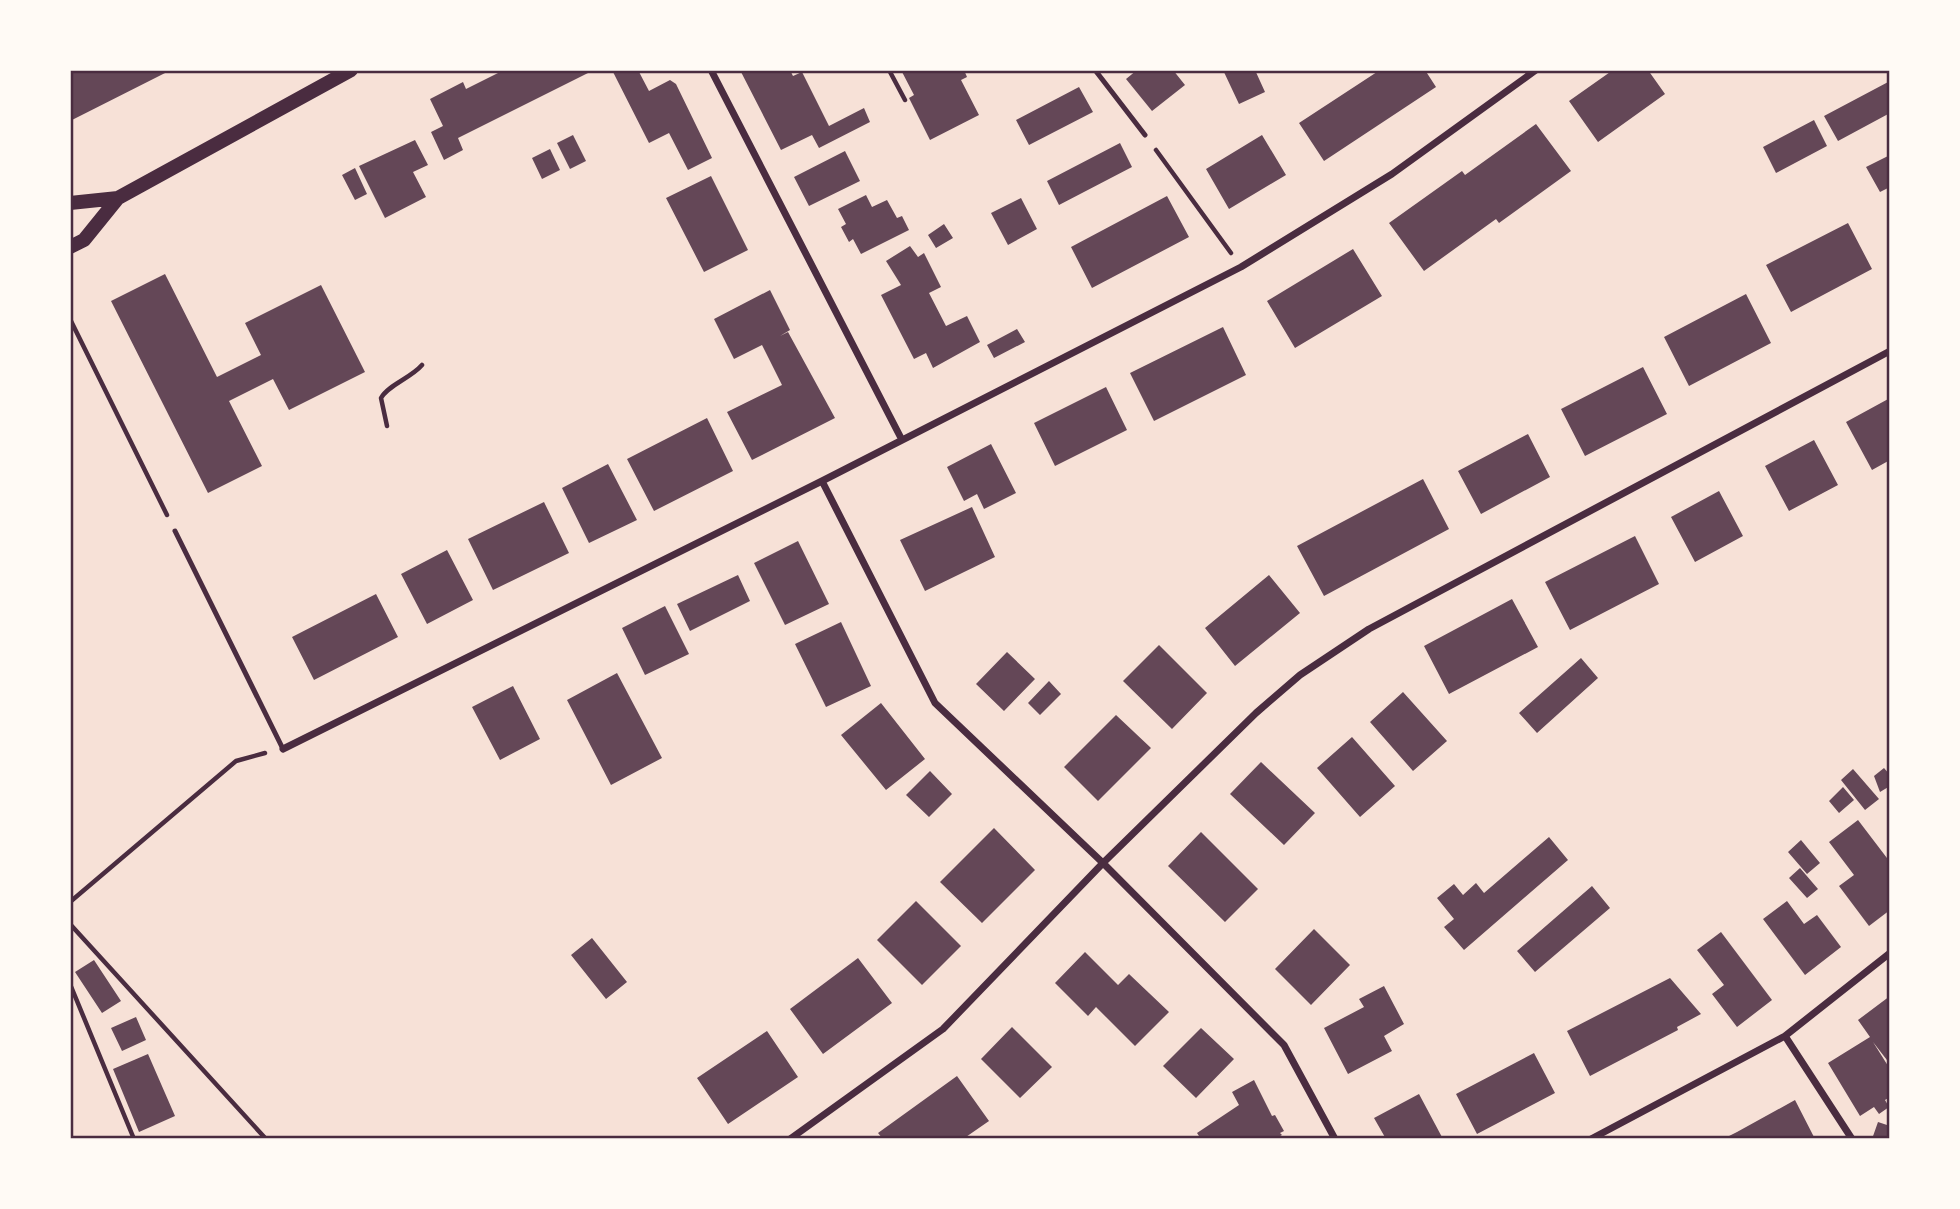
<svg xmlns="http://www.w3.org/2000/svg" width="1960" height="1209" font-family="Lato,sans-serif">
<rect width="100%" height="100%" fill="#f7e1d7"/>
<path fill="#644757" d="M70 70H171L70 121Z
M504 70H594L458 138 463 150 444 160 431 132 443 126 430 99 463 82 466 89Z
M612 70H638L649 91 670 80 676 84 712 158 688 170 669 133 649 143Z
M740 70H790L793 76 802 72 829 126 864 108 870 122 819 148 812 135 781 150Z
M901 70H964L967 77 961 80 979 115 930 140 909 98 914 95Z
M1137 70H1173L1185 85 1152 111 1126 79Z
M1223 70H1255L1265 92 1239 104Z
M1380 70H1425L1436 87 1324 161 1299 123Z
M1613 70H1648L1665 94 1598 142 1569 101Z
M1890 81V113L1838 141 1824 116Z
M1079 87 1093 112 1029 145 1016 120Z
M1814 120 1827 146 1776 173 1763 147Z
M1536 124 1571 171 1499 223 1496 219 1424 271 1389 223 1462 171 1465 175Z
M573 135 586 161 570 169 557 143Z
M1262 135 1286 175 1229 209 1206 169Z
M415 140 428 165 413 172 426 197 385 218 359 166Z
M1120 143 1132 167 1059 205 1047 181Z
M550 149 560 170 542 179 532 158Z
M845 151 860 181 809 206 794 177Z
M1890 155V187L1880 192 1866 167Z
M355 168 367 194 355 200 342 175Z
M711 176 748 250 704 272 666 198Z
M866 195 872 207 887 200 897 218 902 216 909 230 861 254 853 239 849 242 841 227 846 224 838 209Z
M1167 196 1189 237 1092 288 1071 247Z
M1021 198 1037 229 1008 245 991 213Z
M1848 223 1872 269 1791 312 1766 265Z
M944 224 953 238 936 248 928 235Z
M910 246 918 257 924 253 941 287 929 293 946 326 967 316 980 342 933 368 926 353 914 359 881 295 901 285 886 261Z
M1353 249 1382 296 1295 348 1267 301Z
M165 274 217 377 261 355 245 323 321 285 365 372 289 410 273 379 229 401 262 466 208 493 111 301Z
M770 290 790 330 780 336 788 332 835 418 752 460 727 412 782 385 762 345 734 359 714 319Z
M1746 294 1771 343 1689 386 1664 337Z
M1223 327 1246 375 1154 421 1130 373Z
M1017 329 1025 342 994 358 987 345Z
M1643 367 1667 414 1585 456 1561 409Z
M1106 387 1127 430 1055 466 1034 423Z
M1890 398V460L1872 470 1846 422Z
M707 418 733 471 654 511 627 459Z
M1528 434 1550 477 1481 514 1458 471Z
M1814 440 1838 485 1789 511 1765 466Z
M991 444 1016 493 984 509 977 494 964 501 947 467Z
M608 464 637 520 589 543 562 488Z
M1423 479 1449 529 1324 596 1297 546Z
M1719 491 1743 536 1695 562 1671 517Z
M544 502 569 553 493 590 468 539Z
M972 507 995 557 925 591 900 540Z
M1635 536 1659 584 1570 630 1545 582Z
M798 541 829 604 785 625 754 563Z
M447 550 473 600 427 624 401 574Z
M738 575 750 601 690 631 677 604Z
M1269 575 1300 613 1235 666 1205 628Z
M376 594 398 637 314 680 292 637Z
M1512 599 1538 647 1449 694 1424 646Z
M665 606 689 654 645 675 622 628Z
M841 622 871 686 826 707 795 644Z
M1159 645 1207 693 1172 729 1123 681Z
M1007 652 1035 679 1004 711 976 684Z
M1581 658 1598 678 1537 733 1519 713Z
M617 673 662 758 611 785 567 700Z
M1049 681 1061 694 1040 715 1028 703Z
M513 686 540 739 500 760 472 707Z
M1403 692 1447 741 1413 771 1370 722Z
M881 703 925 759 886 790 841 735Z
M1116 715 1151 748 1098 801 1064 767Z
M1352 737 1395 786 1360 817 1317 768Z
M1261 762 1315 813 1284 845 1230 794Z
M1884 768 1890 775V786L1880 792 1874 776Z
M1853 769 1879 799 1865 810 1841 780Z
M930 771 952 794 929 817 906 795Z
M1843 787 1854 800 1839 813 1829 801Z
M1858 820 1890 862V910L1869 926 1839 886 1854 875 1829 842Z
M994 828 1035 870 982 923 940 882Z
M1201 832 1258 889 1225 922 1168 866Z
M1549 837 1568 860 1464 950 1444 927 1454 919 1437 898 1454 884 1463 895 1476 883 1484 893Z
M1801 840 1820 863 1807 874 1788 852Z
M1800 868 1818 889 1807 898 1789 878Z
M1592 886 1610 908 1535 972 1517 951Z
M916 901 961 946 922 985 877 940Z
M1787 901 1804 924 1817 915 1841 947 1805 975 1763 919Z
M1314 929 1350 965 1311 1005 1275 969Z
M1721 932 1772 1000 1737 1027 1712 994 1724 985 1697 950Z
M592 938 627 982 606 999 571 955Z
M1085 952 1118 985 1129 974 1169 1012 1135 1046 1096 1007 1088 1016 1055 983Z
M858 958 892 1003 823 1054 790 1009Z
M94 960 121 1001 102 1013 75 972Z
M1670 978 1701 1014 1677 1027 1678 1030 1590 1076 1567 1031Z
M1384 986 1404 1024 1384 1036 1392 1051 1348 1074 1324 1028 1364 1007 1359 999Z
M1890 996V1064L1873 1042 1890 1069V1097L1885 1100 1889 1107 1879 1114 1874 1107 1860 1116 1828 1063 1870 1037 1858 1020Z
M136 1017 146 1040 122 1051 111 1028Z
M1012 1027 1052 1067 1020 1098 981 1059Z
M1201 1028 1234 1059 1196 1098 1163 1066Z
M767 1031 798 1077 728 1124 697 1078Z
M1534 1053 1555 1093 1477 1134 1456 1094Z
M148 1054 175 1116 139 1132 113 1069Z
M957 1076 989 1121 963 1139H883L878 1133Z
M1254 1080 1272 1116 1275 1115 1284 1131 1280 1133 1282 1135 1275 1139H1201L1197 1133 1239 1105 1232 1092Z
M1419 1094 1443 1139H1386L1374 1118Z
M1795 1100 1815 1139H1723L1737 1132Z
M1878 1122 1890 1126V1139H1872Z"/>
<g fill="none" stroke-linecap="round" stroke-linejoin="round">
<path stroke="#4a2c40" stroke-width="4.5" d="M889 70 905 100
M1156 150 1231 253
M70 319 167 515
M387 426 381 398C388 385 411 378 422 365
M70 902 236 761 265 753
M70 924 266 1139
M70 984 134 1139"/>
<path stroke="#4a2c40" stroke-width="5" d="M1095 70 1145 135
M175 531 283 749"/>
<path stroke="#4a2c40" stroke-width="7" d="M711 70 902 440
M822 481 935 703 1103 863 1284 1045 1335 1139
M283 749 822 481 1241 267 1392 174 1536 70
M1785 1036 1852 1139
M790 1139 943 1029 1103 863 1256 713 1300 675 1369 629 1890 351
M1591 1139 1785 1036 1890 953"/>
<path stroke="#4a2c40" stroke-width="14" d="M70 203 118 198
M70 247 84 240 118 198 351 70"/>
</g>
<rect width="1960" height="1209" fill="none" stroke="#fffaf5" stroke-width="144"/>
<rect x="72" y="72" width="1816" height="1065" fill="none" stroke="#4a2c40" stroke-width="2.5"/>
</svg>
